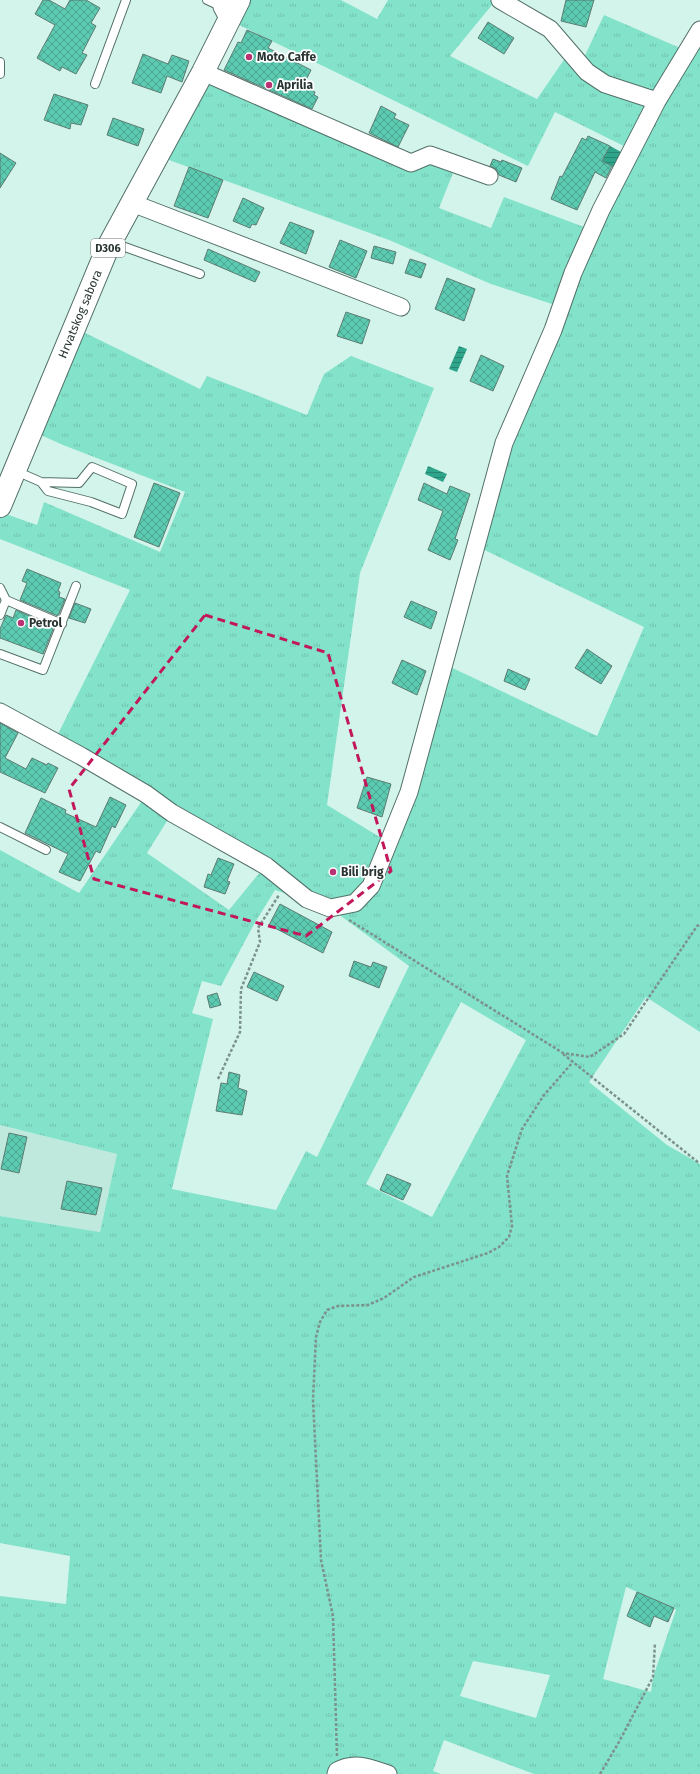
<svg xmlns="http://www.w3.org/2000/svg" width="700" height="1774" font-family="'Fira Sans',sans-serif">
<defs>
<pattern id="grass-tufts" width="24" height="20" patternUnits="userSpaceOnUse"><rect width="24" height="20" fill="#83e2ca"/><path d="M3 7l-1-3M5 7V3M7 7l1-3M15 17l-1-3M17 17v-4M19 17l1-3" fill="none" stroke="#71c2ae"/></pattern>
<pattern id="water-rules" width="6" height="5" patternUnits="userSpaceOnUse"><rect width="6" height="5" fill="#2ea48b"/><path d="M0 2.5h6" fill="none" stroke="#278672"/></pattern>
<pattern id="building-cross-hatch" width="8" height="8" patternUnits="userSpaceOnUse"><rect width="8" height="8" fill="#5bcab0"/><path d="M0 0l8 8M0 8l8-8" fill="none" stroke="#4ba590"/></pattern>
</defs>
<rect width="100%" height="100%" fill="#d3f4ea"/>
<path fill="#c0e9de" d="M0 1125 117 1154 100 1232 0 1216Z"/>
<path fill="url(#grass-tufts)" fill-rule="evenodd" d="M239 0H341L377 19 388 0H496L450 56 537 99 570 51 581 64 604 15 687 51 700 30V1032L646 997 589 1082 667 1145 700 1164V1774H534L444 1740 433 1771 441 1774H0V1596L66 1604 70 1556 0 1543V1216L100 1232 117 1154 0 1125V850L79 893 146 795 54 742 130 590 0 539V512L37 525 44 502 160 552 185 492 63 445 32 431 75 328 200 389 207 376 307 415 324 374 351 356 434 388 360 573 327 805 388 842 446 665 597 736 644 627 474 545 561 307 491 284 389 240 158 156 203 72 412 168 429 157 455 168 439 208 491 228 504 197 592 230 632 150 555 112 528 166 229 20ZM172 813 265 866 229 910 147 853ZM275 890 330 908 409 966 317 1157 306 1151 276 1210 172 1189 213 1019 192 1013 202 981 221 986 253 926ZM461 1002 526 1040 432 1217 366 1184ZM626 1587 674 1608 676 1610 653 1677 651 1692 603 1679ZM473 1661 550 1675 536 1718 460 1696Z"/>
<path fill="url(#water-rules)" d="M610 146 623 153 615 168 602 161Z
M459 346 467 349 457 372 449 369Z
M428 466 447 474 443 482 425 474Z"/>
<path fill="url(#building-cross-hatch)" stroke="#5d7b72" d="M43 0H49L65 9 70 0H86L100 8 91 23 96 26 82 53 87 55 76 74 62 67 60 71 37 58 55 25 35 14Z
M566 0H594L586 27 561 21Z
M488 22 514 38 504 54 478 38Z
M247 30 272 41 268 48 311 70 303 86 315 92 314 95 318 97 312 109 224 70 238 42 241 43Z
M143 54 168 64 172 55 189 61 182 82 167 76 161 93 132 83Z
M54 94 88 105 81 125 71 123 70 129 44 120Z
M381 106 396 114 394 118 409 125 398 147 369 133Z
M113 118 144 129 138 146 107 135Z
M588 136 610 146 602 161 612 166 606 178 595 172 577 210 551 199 560 176 562 177 582 138 586 140Z
M0 153 16 163 0 188Z
M493 159 501 162 502 160 522 168 516 182 499 175 496 169 490 166Z
M189 167 223 180 208 218 174 206Z
M243 198 264 208 256 225 252 224 250 228 233 221Z
M290 222 314 231 306 254 280 243Z
M340 240 367 251 356 278 329 267Z
M374 246 396 252 393 264 371 258Z
M208 249 260 272 255 282 204 260Z
M410 259 426 264 421 278 405 273Z
M447 278 475 289 464 321 435 309Z
M346 312 370 320 362 344 337 336Z
M481 355 504 366 493 391 470 381Z
M154 483 180 493 159 547 134 537Z
M424 483 447 494 450 486 470 494 455 539 458 540 450 560 428 550 443 511 418 500Z
M27 569 61 583 58 591 60 592 59 597 65 599 58 616 20 600 27 583 22 581Z
M411 601 437 612 431 629 404 617Z
M75 603 91 609 85 623 69 618Z
M16 610 54 627 43 654 0 638V629L6 615 13 618Z
M587 649 612 666 601 684 575 668Z
M402 660 426 671 417 695 392 683Z
M508 669 530 679 525 690 504 681Z
M0 723 18 733 5 758 26 769 32 758 47 765 48 763 58 768 45 793 0 772Z
M367 777 391 784 382 817 357 808Z
M110 797 126 805 115 828 112 826 100 853 96 851 80 881 59 872 68 854 25 833 41 798 66 810 65 813 96 827Z
M218 858 234 864 227 881 230 882 225 894 204 887 208 874 211 875Z
M280 904 332 932 323 953 269 925Z
M354 961 371 967 373 962 387 967 379 988 349 976Z
M254 972 284 986 277 1001 247 987Z
M217 993 221 1005 210 1008 207 996Z
M229 1072 240 1075 238 1088 247 1091 242 1115 216 1111 221 1083 227 1084Z
M9 1133 27 1137 19 1173 1 1169Z
M387 1174 411 1184 403 1200 380 1190Z
M67 1181 102 1188 96 1215 61 1209Z
M637 1592 674 1608 668 1622 654 1616 650 1627 627 1616Z"/>
<g fill="none" stroke-linecap="round" stroke-linejoin="round">
<g stroke="#527068" stroke-width="10">
<path id="lane" d="M207 0 222 7
M0 62V74
M95 84 126 0
M111 242 200 274
M16 471 41 482 48 491 91 502 122 514 132 484 92 467 79 483 41 482
M0 588 6 600 0 615
M6 600 62 624
M0 654 43 670 76 586
M0 827 46 850"/>
</g>
<g stroke="#527068" stroke-width="19">
<path id="street" d="M223 0 222 7 229 20
M500 0 550 29 587 72 605 84 657 101
M203 72 411 163 430 155 489 176
M132 203 401 307
M0 712 81 756 146 794 172 813 266 866 307 899 330 908 355 903 371 886 409 792 504 443 553 330 573 273 601 210 657 101 700 30
M336 1774 337 1771C355 1761 370 1768 388 1774"/>
</g>
<g stroke="#527068" stroke-width="24">
<g id="primary">
<path id="s1" d="M0 506 108 247 203 72 239 0"/>
</g>
</g>
<path stroke="#7c928c" stroke-width="2.5" stroke-dasharray="3 2" stroke-linecap="butt" d="M349 920 563 1053 590 1057 624 1034 697 926 700 925
M563 1054 699 1163
M218 1079 240 1032 241 989 260 942 258 928 279 895
M337 1756 333 1616 321 1560 313 1400 316 1337 320 1322 327 1310 338 1306 368 1305 384 1298 414 1277 488 1253 499 1247 509 1237 512 1226 507 1176 522 1129 544 1095 573 1062
M600 1774 619 1742 653 1677 655 1643"/>
<use href="#lane" stroke="#fff" stroke-width="8"/>
<use href="#street" stroke="#fff" stroke-width="17"/>
<use href="#primary" stroke="#fff" stroke-width="22"/>
</g>
<path fill="none" stroke="#c2185b" stroke-width="3" stroke-dasharray="8 5" stroke-linejoin="round" d="M205 615 328 653 391 871 306 936 94 879 69 789Z"/>
<g fill="#b93273" stroke="#fff" stroke-width="1.5">
<circle cx="249" cy="57" r="4"/>
<circle cx="269" cy="85" r="4"/>
<circle cx="21" cy="623" r="4"/>
<circle cx="333" cy="872" r="4"/>
</g>
<g text-anchor="middle" stroke-width="3.5" stroke-linejoin="round" paint-order="stroke">
<rect fill="#fff" stroke="#687270" stroke-width="1" x="91" y="239" width="34" height="18" rx="3"/>
<g font-size="11" font-weight="bold" fill="#283532">
<text x="108" y="252">D306</text>
</g>
<g font-size="12" font-weight="bold" fill="#283532" stroke="#fff" text-anchor="start">
<text x="257" y="61">Moto Caffe</text>
<text x="277" y="89">Aprilia</text>
<text x="29" y="627">Petrol</text>
<text x="341" y="876">Bili brig</text>
</g>
<g font-size="12" fill="#283532" stroke="#fff">
<text dy="4" stroke="none"><textPath href="#s1" startOffset="208">Hrvatskog sabora</textPath></text>
</g>
</g>
</svg>
